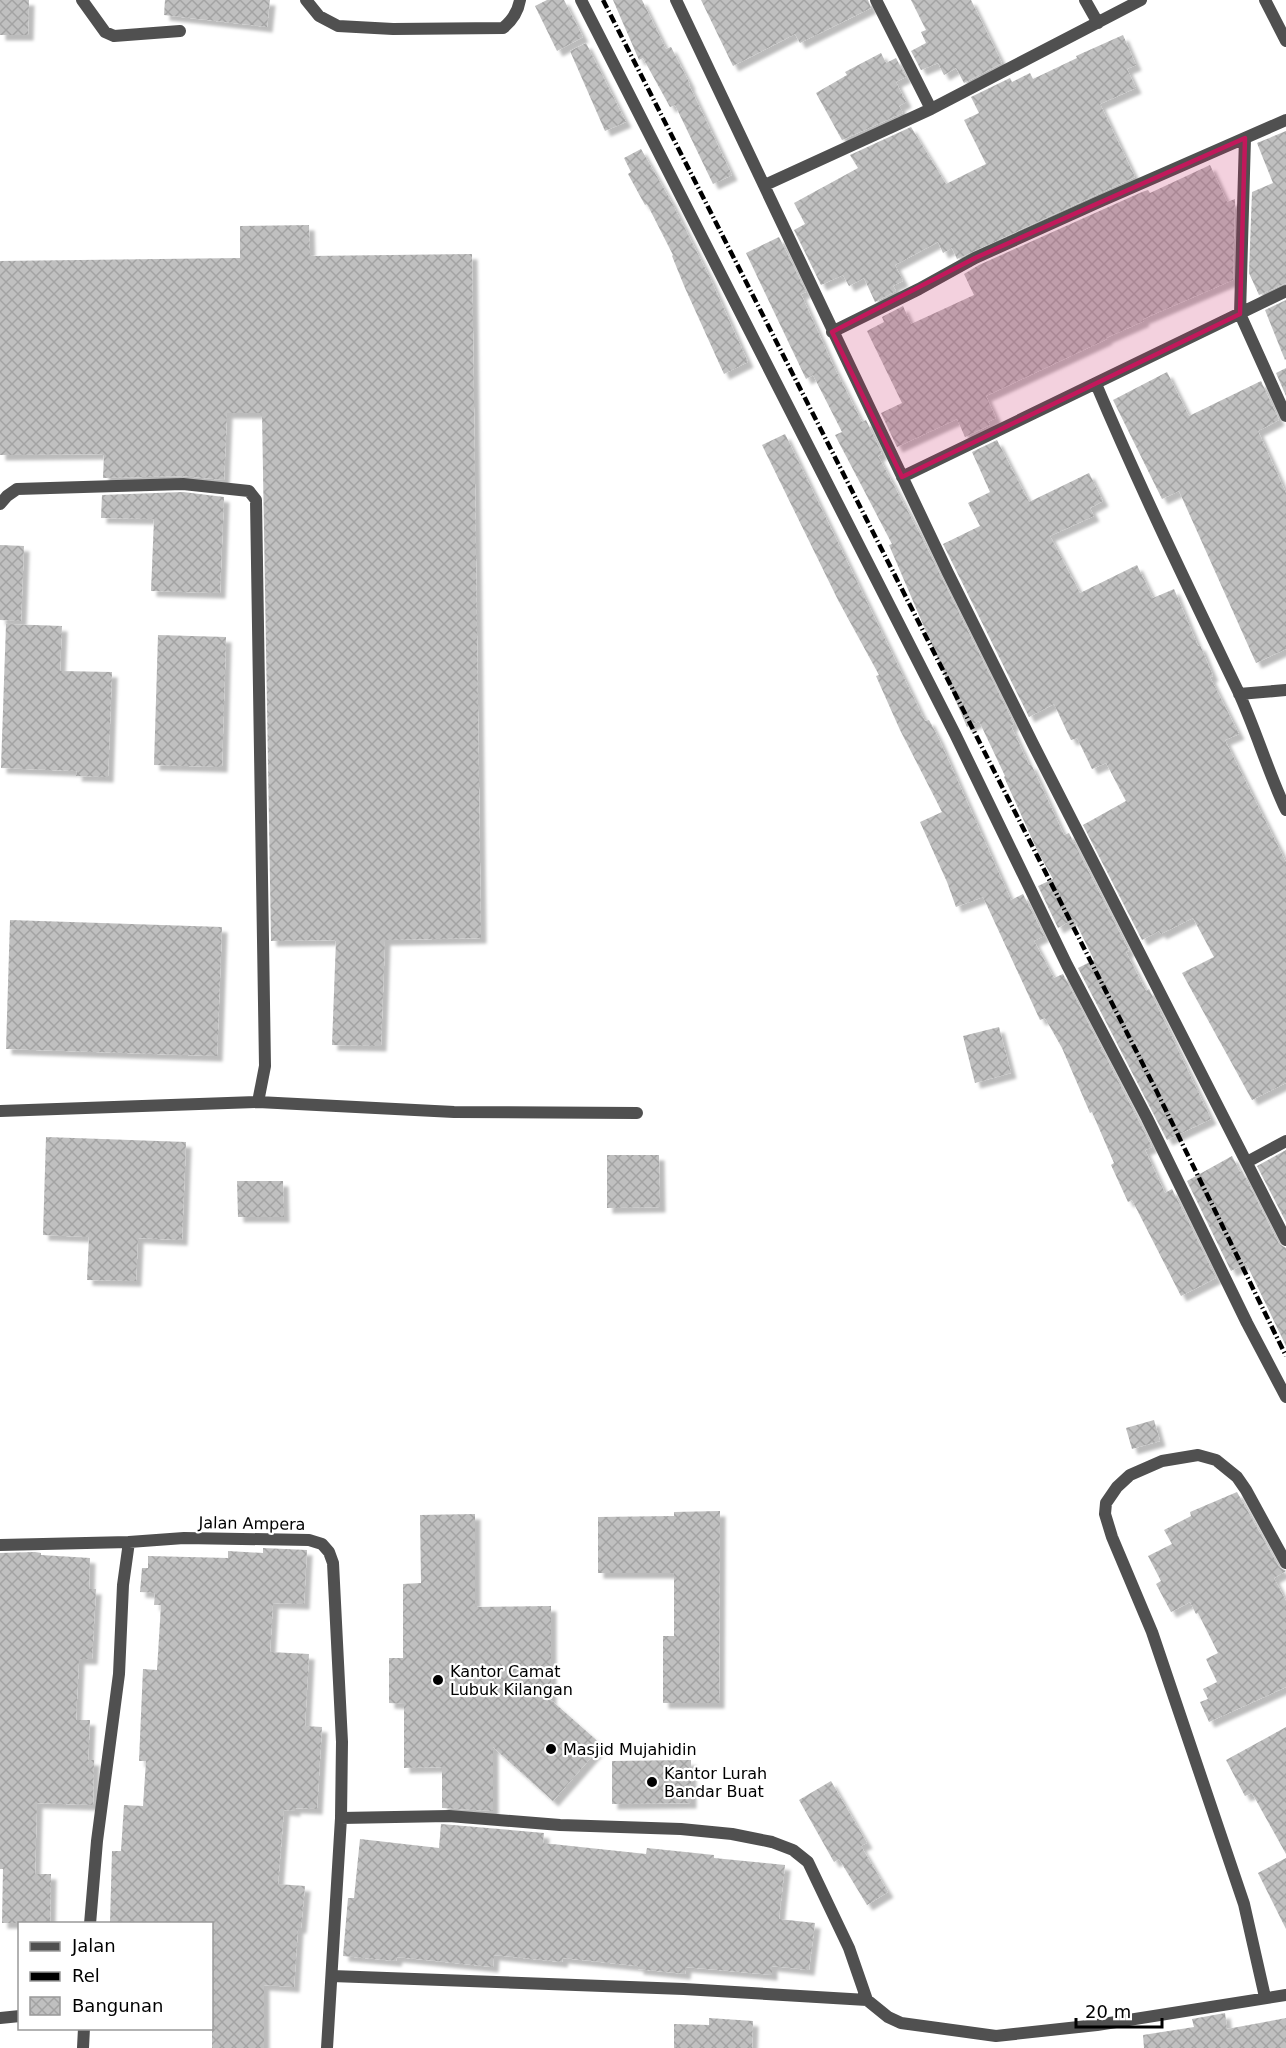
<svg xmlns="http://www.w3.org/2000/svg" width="1286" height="2048" font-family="'DejaVu Sans',sans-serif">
<defs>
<pattern id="building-cross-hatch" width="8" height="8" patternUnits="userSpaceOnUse" patternTransform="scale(1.5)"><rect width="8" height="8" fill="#c0c0c0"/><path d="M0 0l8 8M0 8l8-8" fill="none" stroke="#a3a3a3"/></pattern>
<filter id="shadow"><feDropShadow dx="5.5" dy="5.5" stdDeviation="1.5" flood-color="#0004"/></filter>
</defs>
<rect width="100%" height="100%" fill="#fff"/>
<path fill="url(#building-cross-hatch)" filter="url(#shadow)" d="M0 0H29L28 35H0Z
M165 0H270L267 27 164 15Z
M547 0H564L583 37 557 51 535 6Z
M613 0H642L666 49 671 47 690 84 689 85 732 175 713 184 675 105 670 107 643 58 639 60Z
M701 0H868L871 8 800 43 795 34 733 66Z
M911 0H971L1002 63 964 83 956 68 944 75 938 63 921 70 911 51 926 43 921 32 926 30Z
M1123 35 1136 65 1127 69 1136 88 1100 104 1135 177 957 259 952 248 943 253 938 242 895 265 903 281 893 286 896 291 875 302 864 278 849 286 843 275 821 285 794 230 805 224 794 203 858 168 850 155 911 127 946 184 986 164 964 120 979 113 971 97 1010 78 1012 82 1030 73 1033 79 1077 58 1076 56Z
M586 43 626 122 605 131 570 51Z
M881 53 886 63 896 58 906 77 896 82 906 102 899 106 903 113 842 140 816 93 847 75 845 72Z
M1286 131V283L1259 295 1249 273 1252 192 1273 183 1257 143Z
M641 149 671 201 710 278 748 362 724 374 685 288 672 256 673 255 647 204 645 205 628 174 631 172 624 158Z
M1210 165 1227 202 1235 199 1233 280 1143 319 1144 321 1106 338 1107 339 986 396 996 418 988 422 990 425 965 437 957 419 897 447 881 413 902 403 867 331 884 322 882 317 903 306 911 324 974 295 964 274 979 265 1142 192 1148 190 1150 193Z
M309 225 310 256 472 254 481 938 385 940 381 1046 332 1045 336 940 271 941 262 413H227L224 480 183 476 103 478 104 454 0 455V261L240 258V226Z
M779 237 806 292 801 294 833 365 862 422 866 420 882 454 878 456 919 532 1014 724 1011 726 1029 765 1031 764 1064 835 1069 833 1129 951 1126 952 1146 991 1149 989 1211 1119 1167 1140 1078 968 1094 960 1074 919 1058 928 1038 886 1053 879 1038 852 1004 777 1005 776 979 721 967 727 889 545 892 544 835 435 842 432 813 375 806 379 746 253Z
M1286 300V359L1285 360 1265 310Z
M1286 368V396L1276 373Z
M1167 372 1189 416 1261 381 1279 420 1258 431 1286 493V649L1256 663 1179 491 1162 499 1113 400Z
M785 434 925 721 929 720 939 739 1011 900 1023 894 1044 936 1034 941 1054 978 1063 974 1152 1147 1145 1150 1165 1193 1172 1189 1216 1278 1181 1296 1132 1200 1128 1202 1111 1165 1114 1163 1092 1112 1090 1113 1062 1048 1045 1018 1040 1020 983 897 956 907 947 882 920 822 942 812 900 730 876 676 879 675 838 600 762 445Z
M997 440 1029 502 1089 473 1103 501 1090 508 1094 516 1050 536 1080 593 1137 565 1153 598 1174 589 1198 646 1200 645 1213 676 1210 677 1239 734 1225 740 1286 862V1083L1252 1100 1182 973 1214 957 1193 918 1161 934 1159 931 1142 940 1083 825 1126 801 1106 763 1092 769 1077 738 1071 740 1054 704 1029 717 943 544 980 526 968 503 990 492 972 452Z
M183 492 224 497 220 593 151 591 154 519 101 518 102 495Z
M0 545 24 546 21 621 0 620Z
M6 624 62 626 60 671 112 672 108 777 76 776 77 771 1 768Z
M158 635 226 637 222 767 154 765Z
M10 920 222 927 217 1056 6 1049Z
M999 1027 1011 1073 975 1083 963 1036Z
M46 1137 186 1142 182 1240 138 1238 136 1281 87 1280 89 1237 43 1235Z
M1286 1150V1222L1257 1166Z
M607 1155H659L660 1207 607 1208Z
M1232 1156 1240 1172 1242 1171 1279 1244 1286 1248V1346L1246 1263 1231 1271 1187 1181Z
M237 1181H283L284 1217H238Z
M1154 1420 1160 1441 1132 1449 1126 1428Z
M1237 1492 1279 1567 1286 1571 1274 1578 1286 1601V1687L1209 1722 1200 1702 1208 1699 1203 1689 1217 1682 1206 1659 1218 1653 1198 1613 1196 1614 1190 1602 1171 1612 1156 1584 1161 1581 1148 1556 1172 1544 1164 1530 1191 1516 1190 1512Z
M720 1511 719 1703H663V1636H674V1573H598V1517L674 1516V1512Z
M475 1514V1607L551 1606V1700L602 1745 553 1801 493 1747V1811L442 1808V1767L404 1768V1704L389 1703V1658H403V1584L421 1583 420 1515Z
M263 1548 307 1550 304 1604 273 1603 270 1652 309 1654 305 1726 322 1727 317 1809 295 1808V1811L284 1810 278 1884 305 1886 301 1928H298L294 1987 264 1985V2048H212V1923H110L112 1851H121L124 1805 143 1806 146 1761H139L143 1669 157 1670 161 1605H154L155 1593 140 1592 142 1568H148V1556L228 1558V1551L263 1553Z
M35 1552 41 1553V1555L90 1558 89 1589H96L92 1659H79L76 1720H90L88 1760H94L93 1805 37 1803 35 1874H51L50 1923H2L3 1869H0V1553Z
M1286 1727V1854L1252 1793 1245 1796 1226 1760Z
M691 1760V1803L612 1804V1761Z
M831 1781 867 1843 861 1846 888 1892 867 1905 839 1859 834 1862 799 1800Z
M441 1824 544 1833 543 1843 646 1854 647 1848 714 1855V1858L785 1865 779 1919 815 1923 809 1970 772 1966V1975L686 1967 685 1974 638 1969V1966L563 1958 562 1962 494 1955 493 1967 397 1957 396 1961 343 1956 348 1898H354L360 1839 439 1848Z
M1286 1858V1929L1258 1873Z
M1225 2013 1227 2029 1286 2018V2048H1144L1143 2035 1194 2027 1192 2019Z
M709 2018 753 2021 752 2048H674V2024L709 2025Z"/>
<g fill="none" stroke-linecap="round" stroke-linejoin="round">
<path stroke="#505050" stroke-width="12" d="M0 504 7 496 17 489 183 484 249 491 256 500 265 1066 258 1102
M0 1111 258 1102 454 1112 637 1113"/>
<path stroke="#505050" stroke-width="12" d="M82 0 105 32 114 36 180 31
M306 0 319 16 338 26 393 29 503 28C513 20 518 12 520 0
M581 0 955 734 1067 965 1147 1118 1247 1323 1286 1397
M676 0 948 573 1033 744 1286 1240
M876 0 931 109 1141 0
M1085 0 1098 23
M1265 0 1286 41
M1245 138 1240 314 1286 416
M765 185 931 109
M832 332 919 289 975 258 1101 201 1286 120
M1096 384C1140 488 1189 589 1238 691 1256 730 1268 772 1286 810
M902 477 1286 291
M1239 694 1286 690
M1247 1162 1286 1141
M0 1545 129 1542
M341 1818 449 1816 560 1825 681 1829 732 1834 772 1842 793 1850 808 1862 849 1948 867 2000
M90 1924 97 1841 119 1674 123 1585 129 1542 184 1538 309 1540 322 1544 329 1552 333 1563 342 1742 341 1818 327 2048
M332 1976 684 1989 867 2000 888 2017 901 2023 996 2036 1097 2025 1286 1995
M1265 1997 1244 1904 1152 1632 1112 1537 1105 1514 1106 1503 1117 1487 1130 1475 1162 1461 1198 1455 1216 1460 1237 1477 1246 1490 1286 1563
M0 2018 20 2016
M83 2048 84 2028"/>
<path stroke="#000" stroke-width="4.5" stroke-dasharray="9 3 1.5 3" stroke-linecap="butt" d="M603 0 1157 1092 1286 1356"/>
</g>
<path fill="#c2185b" fill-opacity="0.2" stroke="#c2185b" stroke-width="4.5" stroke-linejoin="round" d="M1245 138 1240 314 902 477 832 332 975 258Z"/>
<g fill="#000" stroke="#fff" stroke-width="2">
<circle cx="438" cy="1680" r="6"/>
<circle cx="551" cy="1749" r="6"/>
<circle cx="652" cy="1782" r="6"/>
</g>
<g text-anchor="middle" stroke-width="4.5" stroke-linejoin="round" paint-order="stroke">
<g font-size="16" fill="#000" stroke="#fff">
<text transform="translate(252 1523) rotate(1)" y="6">Jalan Ampera</text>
</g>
<g font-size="16" fill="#000" stroke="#fff" text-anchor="start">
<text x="450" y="1677">Kantor Camat<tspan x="450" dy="18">Lubuk Kilangan</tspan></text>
<text x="563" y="1755">Masjid Mujahidin</text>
<text x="664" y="1779">Kantor Lurah<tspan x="664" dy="18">Bandar Buat</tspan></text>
</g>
</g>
<rect x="18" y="1922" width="195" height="108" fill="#ffffff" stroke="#999999" stroke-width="1.5"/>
<rect x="30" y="1942" width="30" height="9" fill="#505050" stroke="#999999" stroke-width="1.5"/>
<text x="72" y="1952" font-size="18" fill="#000000">Jalan</text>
<rect x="30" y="1972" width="30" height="9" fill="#000000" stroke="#999999" stroke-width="1.5"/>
<text x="72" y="1982" font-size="18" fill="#000000">Rel</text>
<rect x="30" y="1997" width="30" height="18" fill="url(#building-cross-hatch)" stroke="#999999" stroke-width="1.5"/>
<text x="72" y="2012" font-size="18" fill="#000000">Bangunan</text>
<path d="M1076 2018v9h86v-9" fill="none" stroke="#000000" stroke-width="3"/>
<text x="1085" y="2018" font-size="18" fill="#000000" stroke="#ffffff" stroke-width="4.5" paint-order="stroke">20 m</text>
</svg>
